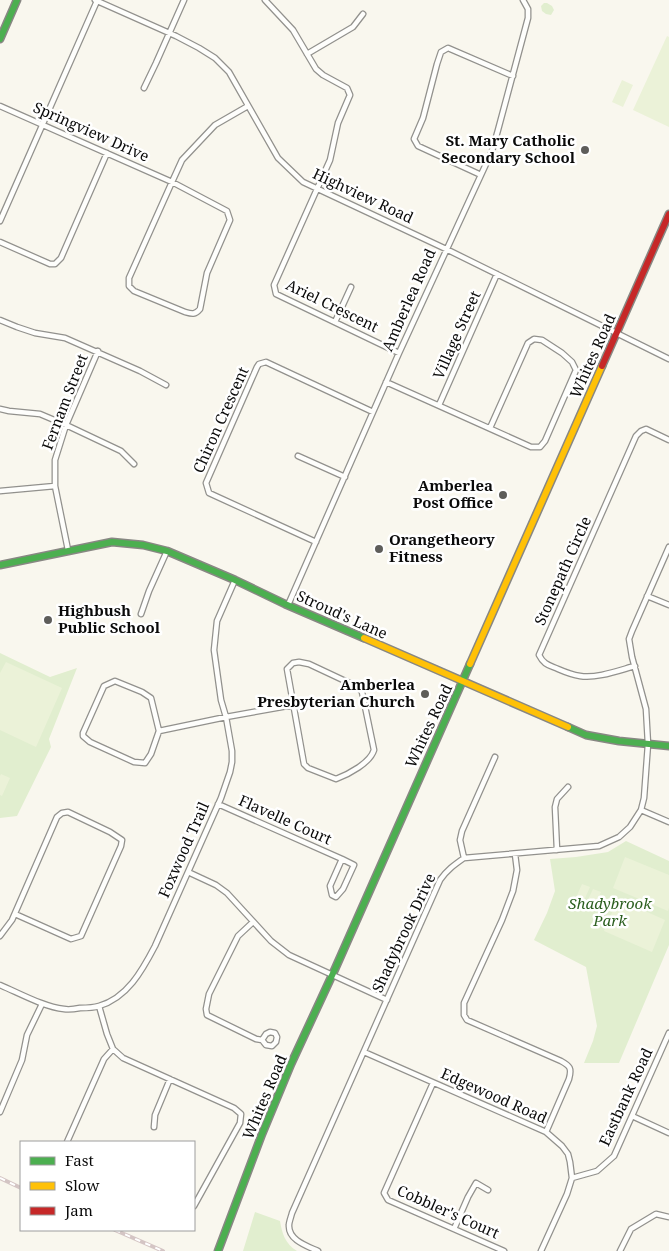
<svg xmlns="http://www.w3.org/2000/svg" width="669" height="1251" font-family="'Noto Serif',serif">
<rect width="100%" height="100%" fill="#f9f7ee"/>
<path fill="#e1eecf" d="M544 3H547L552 6 554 10 551 15 546 14 542 11 541 6Z
M0 653 50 677 77 668 49 739 51 747 17 816 0 818Z
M626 841 669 861V945L619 1063H584L593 1041 597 1026 586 967 534 940 547 913 555 891 550 859 576 857 608 852Z
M255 1212 280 1221C282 1233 285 1244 297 1251H243Z"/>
<path fill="#ebf2d8" d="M667 36 669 37V127L633 110Z
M622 80 633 85 623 107 612 102Z
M6 662 62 688 36 747 0 730V673Z
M1 774 10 778 2 796 0 795V776Z
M625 857 669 875V908L668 911 613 888Z
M582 884 590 887 582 905 574 902Z
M593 889 601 892 593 910 585 906Z
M618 899 665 920 652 952 604 931Z"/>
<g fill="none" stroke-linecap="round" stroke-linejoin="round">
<g stroke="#92918d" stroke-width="7">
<path id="street" d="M95 0 176 36 199 48 215 58 229 72 278 158 303 182 446 249 669 359
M265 0 293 30 316 69 323 75 347 88 350 95 338 123 330 160 274 285 276 294 399 353
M307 54 353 27 363 14
M144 88 156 63 184 0
M0 106 172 182 227 211 230 220 207 273 200 309C195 315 192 314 185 312L134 291 129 286V278L172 182 182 160 215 125 248 106
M481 175 418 146 414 139 423 118 437 64 441 52 448 48 513 76
M0 221 97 1
M0 242 50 264H55L61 258 107 153
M0 320 17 327 35 333 65 338 140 371 166 385
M335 322 351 287
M386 382 531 447H540L545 441 576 370 572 362 562 353 542 340 534 339 528 343 490 428
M439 405 497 274
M0 409 9 411 40 414 66 425 121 451 134 464
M298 456 345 477
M0 491 55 486
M316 542 209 493 206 483 257 367 259 364 266 362 373 412
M68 550 55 486V460L66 425 98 351
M647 596 669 605
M288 605 399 353 492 151 498 130 528 18V9L523 0
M141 614 149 591 167 551
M299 662 309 664 358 687 362 692 374 750C370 763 349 774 336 779L308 768 304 764 287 669 293 663Z
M635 666C620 670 596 679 580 676 573 675 565 672 558 669 549 665 544 665 539 655L636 436 641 431 646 429 669 440
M115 681 142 692 151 698 159 731 151 754 145 763 134 762 90 742 83 736V733L104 686Z
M159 731 226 717 293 705
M218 804 342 859 354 865 343 889 336 897 332 895 330 886 342 859
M641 810 669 822
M557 850 555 807 557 799 568 787
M515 854 517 870 513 891 502 920 464 1003V1015L467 1020 561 1061C570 1066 572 1068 569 1079L546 1132
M464 858 460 840 462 831 495 757
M188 872 216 885 227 893 271 941 289 955 387 1000
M253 922 238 936 209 994 206 1009 207 1015 256 1039 262 1040 266 1045 272 1046 276 1042 277 1037 275 1033 270 1032 266 1034 262 1040
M0 936 12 920 57 817 62 813 68 812 110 832 122 840 121 846 81 936 71 939 15 914
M0 985C19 993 44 1007 64 1009 69 1010 75 1009 80 1008 86 1008 93 1008 99 1006 127 998 142 971 155 946L221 798 230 772 232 762V751L226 717 221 700 214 650 217 621 235 580
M99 1006 107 1034 113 1049 123 1058 234 1108 241 1114 240 1123 194 1206
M364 1052 546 1132 562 1146 568 1154 570 1162 572 1178 567 1194 541 1251
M433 1083 384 1193 388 1200 504 1251
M0 1112 22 1060 27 1035 42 1004
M632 1116 669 1133
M154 1127 155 1115 170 1079
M67 1142 104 1059 113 1049
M572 1178 597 1171 614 1156 669 1033
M454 1229 468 1197 476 1183 488 1190
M318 1251C307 1246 288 1240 289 1225 289 1222 291 1217 292 1213L440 880C447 870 454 865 464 858L599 846 619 837 630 827 641 810 644 798 648 744 646 709 632 657 629 639 632 631 669 547
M620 1251 631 1229 656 1214 669 1217"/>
</g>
<g stroke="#888783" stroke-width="9">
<path id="fast" d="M0 39 17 0
M0 565 112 542 143 545 167 551 235 580 285 604 364 638
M568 727 586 735 619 741 669 746
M218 1251 262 1134 291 1064 335 969 470 664"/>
</g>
<g stroke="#888783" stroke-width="9">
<path id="slow" d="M364 638 568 727
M470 664 602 366"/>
</g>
<g stroke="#888783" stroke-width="9">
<path id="jam" d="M602 366 669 214"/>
</g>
<use href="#street" stroke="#fefefc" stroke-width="4.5"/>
<use href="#fast" stroke="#4caf50" stroke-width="6"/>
<use href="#slow" stroke="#ffc107" stroke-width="6"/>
<use href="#jam" stroke="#c62828" stroke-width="6"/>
<g stroke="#d4c5c4" stroke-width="4">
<path id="rail" d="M0 1178 21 1188
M115 1230 163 1251"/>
</g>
<use href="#rail" stroke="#fff" stroke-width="2" stroke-dasharray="5.5" stroke-linecap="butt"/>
</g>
<g fill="#5e5d5a" stroke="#fff" stroke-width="2">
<circle cx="585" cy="150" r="5"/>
<circle cx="503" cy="495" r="5"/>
<circle cx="379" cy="549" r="5"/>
<circle cx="48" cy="620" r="5"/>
<circle cx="425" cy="694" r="5"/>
</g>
<g text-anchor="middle" stroke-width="5" stroke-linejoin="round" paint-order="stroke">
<g font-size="15" fill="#0a0a0a" stroke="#fff">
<text transform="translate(91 132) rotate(24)" y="5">Springview Drive</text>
<text transform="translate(363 196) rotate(25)" y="5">Highview Road</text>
<text transform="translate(409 300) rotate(-66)" y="5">Amberlea Road</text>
<text transform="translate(332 306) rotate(26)" y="5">Ariel Crescent</text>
<text transform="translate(457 335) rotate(-66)" y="5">Village Street</text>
<text transform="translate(593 356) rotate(-66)" y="5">Whites Road</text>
<text transform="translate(65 402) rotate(-69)" y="5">Fernam Street</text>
<text transform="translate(221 420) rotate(-66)" y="5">Chiron Crescent</text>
<text transform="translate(563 571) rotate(-66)" y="5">Stonepath Circle</text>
<text transform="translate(342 615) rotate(24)" y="5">Stroud's Lane</text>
<text transform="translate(429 726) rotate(-65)" y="5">Whites Road</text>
<text transform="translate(285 820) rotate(24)" y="5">Flavelle Court</text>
<text transform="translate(184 850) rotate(-66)" y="5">Foxwood Trail</text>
<text transform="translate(404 933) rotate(-65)" y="5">Shadybrook Drive</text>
<text transform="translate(494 1096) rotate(24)" y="5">Edgewood Road</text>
<text transform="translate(265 1097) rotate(-67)" y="5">Whites Road</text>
<text transform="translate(626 1097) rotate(-65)" y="5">Eastbank Road</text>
<text transform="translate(448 1212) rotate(24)" y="5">Cobbler's Court</text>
</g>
<g font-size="15" font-weight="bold" fill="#0a0a0a" stroke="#fff" text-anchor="end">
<text x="575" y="146">St. Mary Catholic<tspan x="575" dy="17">Secondary School</tspan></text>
<text x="493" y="491">Amberlea<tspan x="493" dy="17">Post Office</tspan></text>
<text x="389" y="545" text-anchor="start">Orangetheory<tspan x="389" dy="17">Fitness</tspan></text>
<text x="58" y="616" text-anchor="start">Highbush<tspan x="58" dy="17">Public School</tspan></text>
<text x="415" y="690">Amberlea<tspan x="415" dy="17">Presbyterian Church</tspan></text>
</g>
<g font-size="15" font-style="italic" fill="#2b5e1f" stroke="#fff">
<text x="610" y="909">Shadybrook<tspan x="610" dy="17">Park</tspan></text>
</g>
</g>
<rect x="20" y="1141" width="175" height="90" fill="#ffffff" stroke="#9d9d9d"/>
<rect x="30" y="1157" width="25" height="8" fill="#4caf50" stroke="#9d9d9d"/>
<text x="65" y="1166" font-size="15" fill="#0a0a0a">Fast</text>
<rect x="30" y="1182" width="25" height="8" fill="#ffc107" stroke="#9d9d9d"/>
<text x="65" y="1191" font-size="15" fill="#0a0a0a">Slow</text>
<rect x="30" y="1207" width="25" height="8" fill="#c62828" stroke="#9d9d9d"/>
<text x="65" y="1216" font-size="15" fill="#0a0a0a">Jam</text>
</svg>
